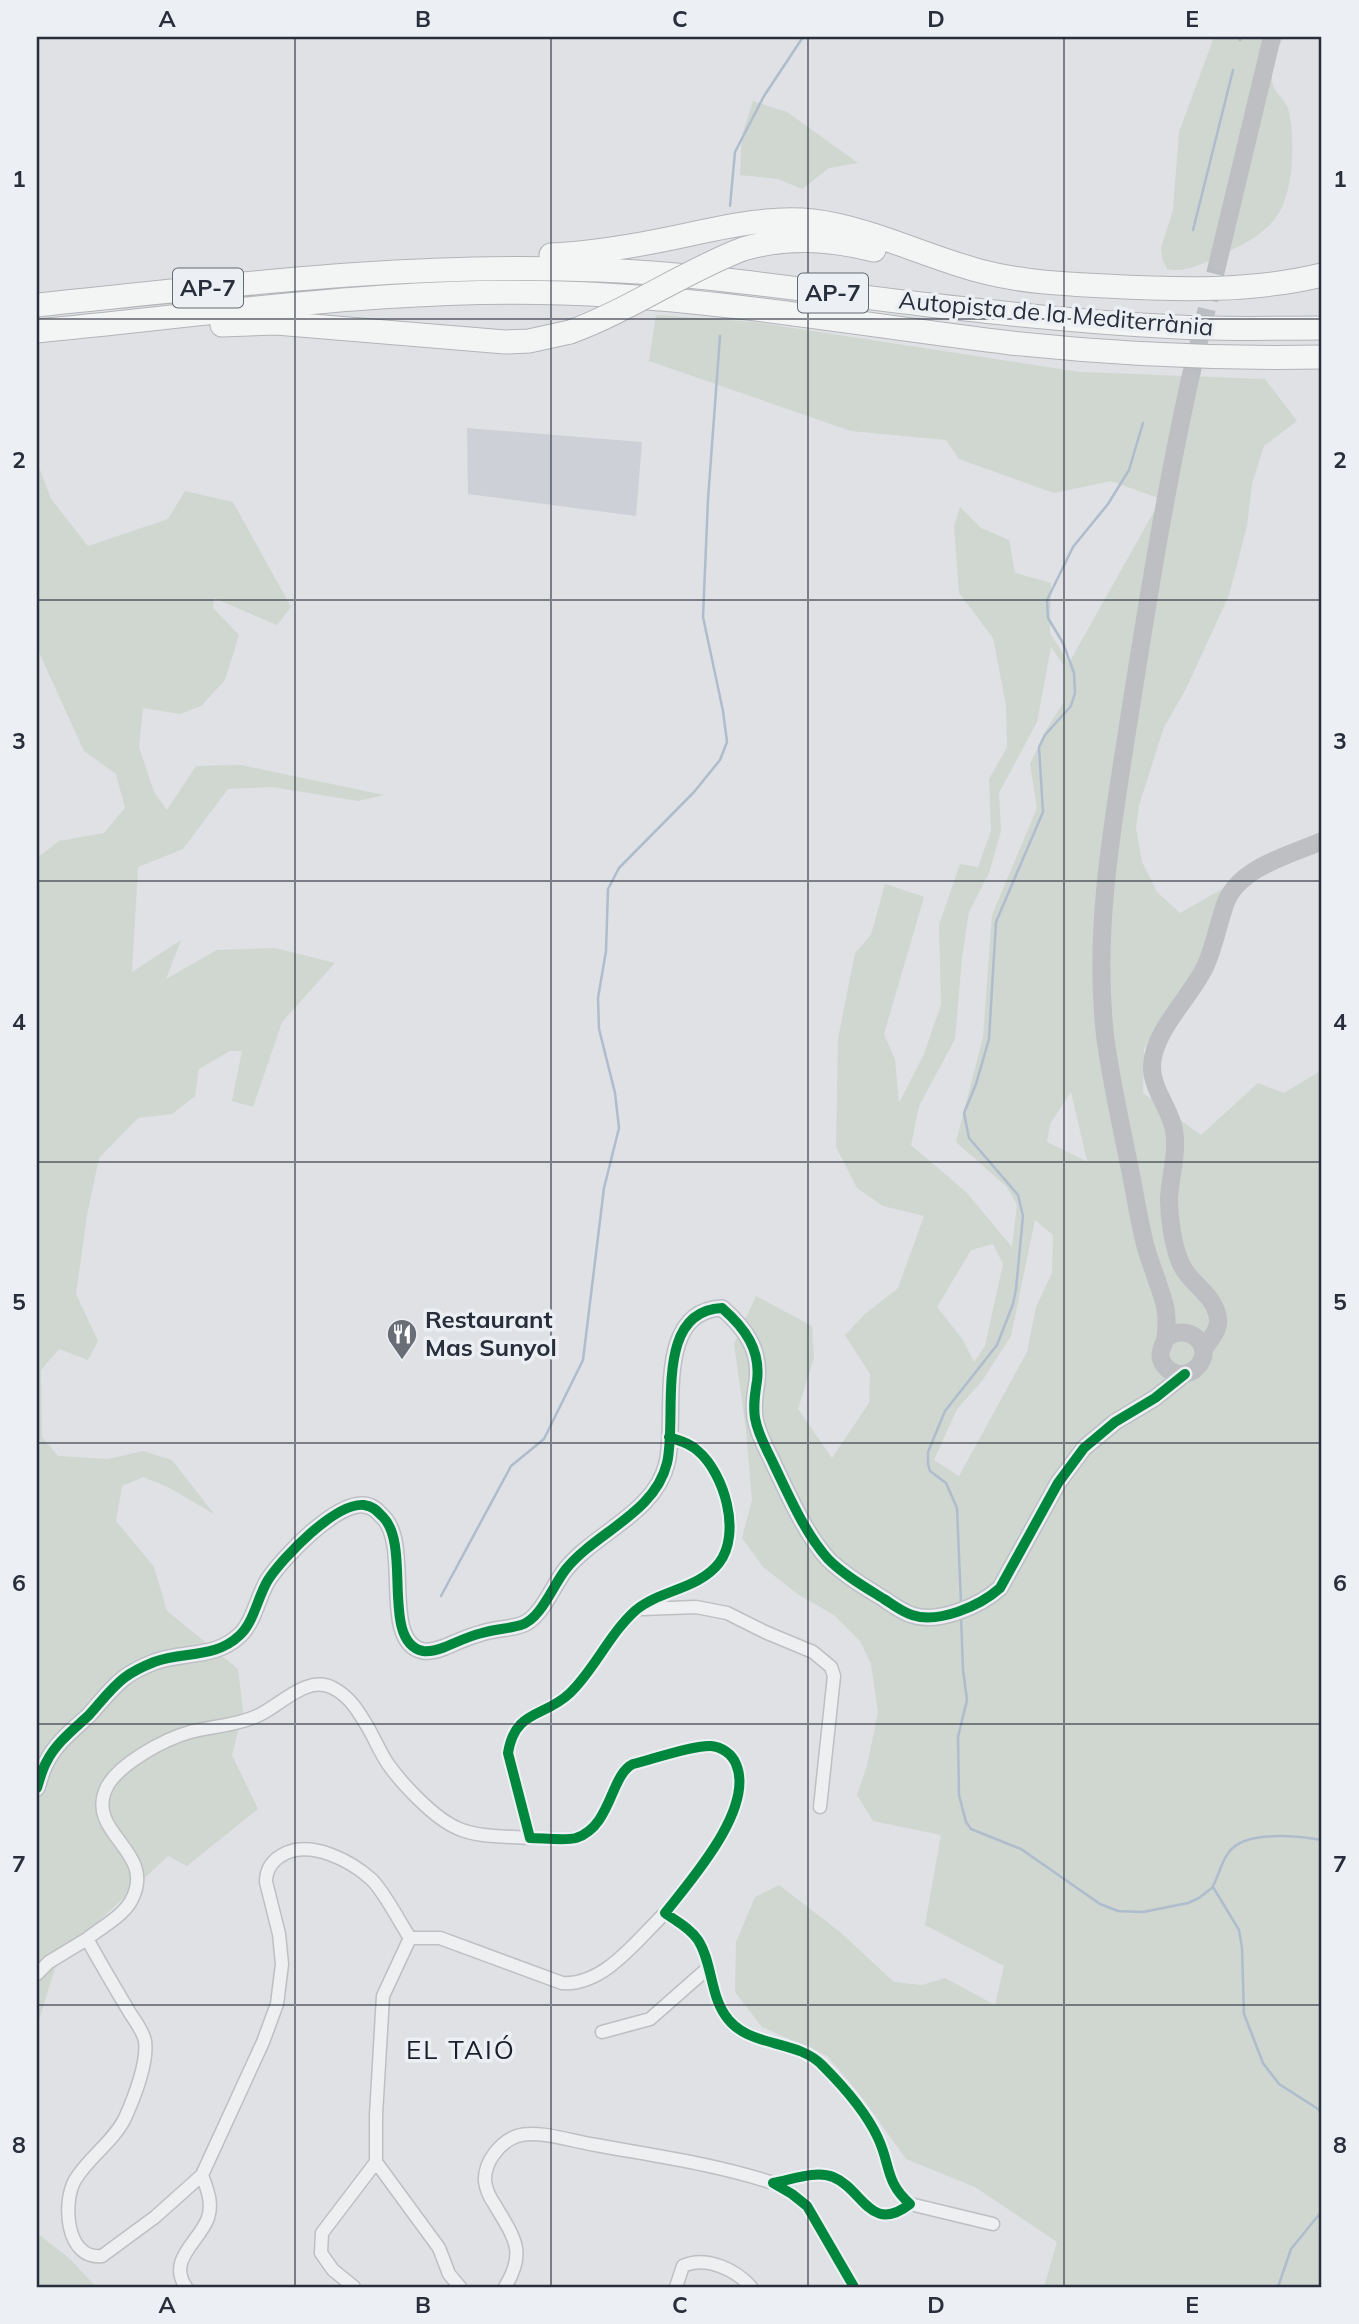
<svg xmlns="http://www.w3.org/2000/svg" width="1359" height="2324" font-family="Mulish,sans-serif">
<rect width="100%" height="100%" fill="#dfe1e4"/>
<path fill="#ced0d7" d="M467 428 642 442 636 516 468 494Z"/>
<path fill="#cfd7d0" fill-rule="evenodd" d="M1214 37H1283C1278 50 1272 65 1272 79 1272 93 1286 98 1289 112 1295 140 1294 187 1279 213 1268 231 1247 243 1228 252 1210 260 1187 274 1167 269L1162 258 1161 248 1173 210 1179 132Z
M753 101 787 112 858 163 829 168 802 189 778 179 740 175 742 135Z
M656 315 754 322 1080 372 1265 379 1297 421 1264 446 1252 484 1247 526 1229 595 1186 689 1164 727 1139 805 1136 828 1142 862 1157 892 1180 913 1224 888 1197 970 1168 1008 1144 1049 1143 1093 1201 1135 1258 1083 1284 1093 1322 1070V2287H1044L1057 2242 975 2187 906 2159 858 2092 827 2056 762 2027 735 1992 736 1942 755 1897 779 1885 840 1932 894 1982 922 1985 945 1978 995 2005 1004 1966 925 1925 941 1835 873 1821 857 1795 867 1766 878 1712 871 1664 860 1641 834 1615 799 1595 763 1567 742 1538 752 1500 746 1430 734 1344 756 1296 812 1326 814 1358 798 1409 832 1458 869 1403 870 1374 845 1335 865 1314 898 1288 924 1216 883 1206 857 1188 836 1147 838 1039 855 953 871 935 885 884 924 897 884 1034 895 1060 899 1103 924 1054 941 1005 939 925 960 864 978 867 991 831 989 779 1007 747 1006 705 993 638 959 593 954 526 960 507 981 528 1009 540 1015 573 1051 583 1050 633 1069 663 1161 499 1111 481 1054 493 959 459 946 440 851 431 649 361ZM1051 647 1064 666V702L1046 730 1030 764 1037 808 992 915 983 1037 956 1142 1007 1187 1017 1205 1012 1247 966 1192 911 1145 919 1106 955 1039 962 957 969 912 989 873 1001 831 999 793 1037 722ZM1071 1092 1087 1161H1086L1047 1142 1050 1124ZM1035 1220 1053 1235 1052 1273 1036 1307 1027 1352 959 1476 934 1460 957 1409 982 1381 1011 1336ZM993 1244 1003 1264 985 1346 974 1362 963 1340 937 1307 971 1250Z
M37 462 51 499 88 546 168 519 185 491 233 502 291 607 277 625 214 598 213 608 239 635 225 680 201 706 180 714 143 708 139 747 154 792 167 810 196 766 241 765 384 795 358 801 272 787 228 789 183 849 138 867 132 972 181 940 166 979 217 950 275 948 335 963 282 1022 253 1107 232 1101 242 1051H230L199 1069 195 1096 172 1114 138 1118 99 1158 87 1215 76 1294 98 1341 88 1360 59 1349 41 1370 42 1437 58 1456 108 1459 143 1451 172 1460 214 1514 168 1487 143 1477 122 1486 116 1521 154 1567 167 1611 238 1669 243 1711 232 1755 258 1809 187 1866 168 1856 82 1937 55 1968 37 2027V858L59 841 104 833 125 808 116 774 84 751 37 648Z
M37 2233 70 2259 96 2287H37Z"/>
<g fill="none" stroke-linecap="round" stroke-linejoin="round">
<path stroke="#afbccd" stroke-width="2.5" d="M1240 40 1241 37
M730 206 735 152 764 96 803 37
M1193 230 1233 70
M441 1596 511 1466 544 1439 583 1360 604 1188 619 1128 615 1093 599 1029 598 998 606 951 608 889 619 868 694 792 720 760 727 742 723 711 703 617 708 499 720 336
M961 1603 957 1508 946 1483 930 1471 928 1464V1452L945 1411 997 1345 1013 1304 1016 1289 1023 1216 1018 1195 969 1138 964 1113 976 1084 989 1039 996 922 1043 812 1039 747 1045 735 1071 706 1075 693 1074 673 1063 643 1048 618 1047 600 1073 547 1108 504 1129 470 1143 423
M961 1616 963 1670 967 1700 958 1737 959 1795 966 1822 971 1829 1021 1849 1100 1904 1118 1911 1143 1912 1188 1903 1199 1898 1213 1887 1239 1930 1242 1948 1244 2014 1263 2063 1279 2084 1318 2109 1322 2116
M1213 1886C1219 1875 1221 1862 1229 1852 1245 1830 1298 1836 1322 1840
M1278 2287 1291 2249 1322 2211"/>
<path stroke="#babdc2" stroke-width="18" stroke-dasharray="18 9" stroke-linecap="butt" d="M1190 379 1218 262"/>
<g stroke="#bdbfc2" stroke-width="15">
<path id="street" d="M669 1437C680 1441 690 1443 698 1451 724 1473 742 1533 719 1563 699 1589 660 1590 636 1610 609 1634 595 1669 570 1693 544 1718 515 1709 508 1753L530 1838C542 1838 565 1841 576 1838 612 1826 610 1775 633 1764 653 1759 693 1745 711 1746 722 1747 732 1754 736 1764 755 1808 691 1880 665 1913 676 1921 690 1928 698 1940 712 1962 710 1993 725 2015 747 2049 797 2038 823 2066 843 2086 866 2112 878 2138 891 2166 885 2182 910 2204 870 2235 863 2189 833 2177 815 2170 791 2180 773 2183L792 2194 807 2206 854 2287
M642 1609 696 1607 727 1613 765 1632 813 1652 831 1667 834 1676 820 1807
M410 1938H440L562 1983C604 1986 637 1940 665 1913
M87 1939C100 1928 122 1917 131 1901 158 1852 88 1835 105 1791 115 1765 165 1739 190 1732 213 1726 235 1726 257 1716 280 1706 307 1674 333 1688 351 1697 360 1714 370 1731 376 1742 381 1754 388 1764 402 1784 434 1818 457 1828 478 1838 508 1836 530 1838
M37 1974 49 1962 87 1939C101 1964 115 1988 130 2013 135 2021 143 2031 145 2041 148 2062 134 2098 125 2118 114 2141 88 2158 75 2180 62 2203 66 2260 102 2256L155 2217 202 2175 263 2042 277 2004 282 1964 279 1934 266 1882C266 1868 273 1859 286 1853 313 1841 351 1861 371 1879 384 1891 400 1923 410 1938L383 1996 376 2115V2162L439 2248 449 2274 460 2287
M602 2032 650 2019 708 1968
M910 2204 993 2224
M186 2287C167 2260 199 2242 208 2218 213 2202 207 2189 202 2175
M354 2287 333 2270 321 2253 322 2233 376 2162
M505 2287C527 2251 514 2238 495 2205 490 2198 486 2190 485 2181 484 2162 500 2142 517 2136 537 2129 575 2142 596 2145 656 2156 715 2164 773 2183
M676 2287 683 2266C706 2255 736 2270 751 2287"/>
</g>
<g stroke="#b2b4b8" stroke-width="25">
<path id="highway" d="M743 249C788 236 829 239 874 250
M551 255C594 253 635 246 677 237 721 228 767 216 813 221 870 228 924 256 980 271 1021 282 1064 284 1106 286 1178 290 1252 292 1322 275
M37 305C224 286 411 262 599 270 707 274 814 292 921 304 1001 313 1081 322 1160 326 1214 330 1268 328 1322 328
M222 325 276 323 505 342 529 341 570 332
M37 331C226 313 415 283 606 295 742 303 876 327 1011 343 1114 354 1219 359 1322 357"/>
</g>
<use href="#street" stroke="#eeeff1" stroke-width="12"/>
<path stroke="#bdbfc3" stroke-width="18" d="M1218 262 1272 37
M1165 1339C1187 1320 1216 1346 1198 1366 1189 1377 1173 1377 1164 1365 1157 1355 1162 1349 1165 1340 1167 1331 1167 1315 1165 1306 1160 1287 1152 1268 1146 1248 1138 1218 1134 1186 1127 1155 1119 1115 1110 1075 1105 1035 1093 929 1113 823 1129 719 1147 605 1165 492 1190 379
M1203 1350C1209 1341 1220 1330 1218 1318 1214 1293 1189 1284 1180 1262 1173 1244 1169 1219 1169 1199 1170 1176 1178 1154 1174 1130 1170 1108 1151 1088 1152 1065 1154 1030 1190 998 1205 967 1215 946 1218 923 1226 902 1240 867 1290 855 1322 841
M37 1788C40 1779 42 1769 47 1761 56 1743 74 1729 89 1715 100 1703 111 1688 124 1678 133 1671 144 1666 154 1662 184 1651 215 1659 240 1635 254 1622 258 1596 268 1580 283 1557 336 1502 364 1505 373 1506 377 1511 383 1517 412 1546 380 1642 423 1651 431 1652 437 1650 445 1647 457 1642 469 1636 482 1633 494 1629 508 1629 521 1625 541 1619 553 1585 566 1569 596 1532 655 1513 667 1463 678 1418 652 1311 722 1308 745 1328 761 1350 757 1381 755 1394 753 1405 755 1418 758 1436 768 1451 775 1467 790 1498 805 1533 828 1559 844 1575 865 1587 884 1599 893 1605 902 1612 912 1615 938 1624 980 1606 1000 1588L1058 1483 1084 1448 1115 1422 1155 1398 1185 1374"/>
<use href="#highway" stroke="#f3f4f4" stroke-width="23"/>
<g stroke="#b2b4b8" stroke-width="25" stroke-linecap="butt">
<path id="highway-bridge" d="M570 332C630 310 683 272 743 249"/>
</g>
<use href="#highway-bridge" stroke="#f3f4f4" stroke-width="23"/>
<g stroke="#eceff3" stroke-width="15">
<path id="cycleway" d="M669 1437C680 1441 690 1443 698 1451 724 1473 742 1533 719 1563 699 1589 660 1590 636 1610 609 1634 595 1669 570 1693 544 1718 515 1709 508 1753L530 1838C542 1838 565 1841 576 1838 612 1826 610 1775 633 1764 653 1759 693 1745 711 1746 722 1747 732 1754 736 1764 755 1808 691 1880 665 1913 676 1921 690 1928 698 1940 712 1962 710 1993 725 2015 747 2049 797 2038 823 2066 843 2086 866 2112 878 2138 891 2166 885 2182 910 2204 870 2235 863 2189 833 2177 815 2170 791 2180 773 2183L792 2194 807 2206 854 2287
M37 1788C40 1779 42 1769 47 1761 56 1743 74 1729 89 1715 100 1703 111 1688 124 1678 133 1671 144 1666 154 1662 184 1651 215 1659 240 1635 254 1622 258 1596 268 1580 283 1557 336 1502 364 1505 373 1506 377 1511 383 1517 412 1546 380 1642 423 1651 431 1652 437 1650 445 1647 457 1642 469 1636 482 1633 494 1629 508 1629 521 1625 541 1619 553 1585 566 1569 596 1532 655 1513 667 1463 678 1418 652 1311 722 1308 745 1328 761 1350 757 1381 755 1394 753 1405 755 1418 758 1436 768 1451 775 1467 790 1498 805 1533 828 1559 844 1575 865 1587 884 1599 893 1605 902 1612 912 1615 938 1624 980 1606 1000 1588L1058 1483 1084 1448 1115 1422 1155 1398 1185 1374"/>
</g>
<use href="#cycleway" stroke="#00873e" stroke-width="10"/>
</g>
<path fill="none" stroke="#282e3b" stroke-width="2" stroke-opacity="0.55" d="M295 37V2287M551 37V2287M808 37V2287M1064 37V2287M37 319H1322M37 600H1322M37 881H1322M37 1162H1322M37 1443H1322M37 1724H1322M37 2005H1322"/>
<defs>
<g id="restaurant-pin" transform="scale(1.575)"><path d="M0 17L-7.5 6A9.5 9.5 0 1 1 7.5 6Z" fill="#686d76" stroke="#eceff3"/><path d="M-5-6h1v4h1v-4h1v4h1v-4h1v5L-1.5 .5V6h-2V.5L-5-1ZM5-6V6H3V1.5H1.5Q1.5-4 5-6Z" fill="#fff"/></g>
</defs>
<g fill-rule="evenodd">
<use href="#restaurant-pin" x="402" y="1334"/>
</g>
<g text-anchor="middle" stroke-width="7" stroke-linejoin="round" paint-order="stroke">
<g fill="#eceff3" stroke="#636872" stroke-width="2">
<rect x="173" y="268.5" width="70" height="39" rx="5"/>
<rect x="798" y="273.5" width="70" height="39" rx="5"/>
</g>
<g font-size="23" font-weight="bold" fill="#282e3b">
<text x="208" y="296">AP-7</text>
<text x="833" y="301">AP-7</text>
</g>
<g font-size="24" fill="#282e3b" stroke="#eceff3">
<text transform="translate(1056 314) rotate(5)" y="8">Autopista de la Mediterrània</text>
</g>
<g font-size="24" font-weight="bold" fill="#282e3b" stroke="#eceff3" text-anchor="start">
<text x="425" y="1328">Restaurant<tspan x="425" dy="28">Mas Sunyol</tspan></text>
</g>
<g font-size="26" letter-spacing="2" fill="#1b1f2b" stroke="#eceff3">
<text x="461" y="2059">EL TAIÓ</text>
</g>
</g>
<rect width="1359" height="2324" fill="none" stroke="#eceff3" stroke-width="77"/>
<rect x="38" y="38" width="1282" height="2248" fill="none" stroke="#282e3b" stroke-width="2.5"/>
<g font-size="23" text-anchor="middle" font-weight="bold" fill="#282e3b">
<text x="167" y="27">A</text>
<text x="423" y="27">B</text>
<text x="680" y="27">C</text>
<text x="936" y="27">D</text>
<text x="1192" y="27">E</text>
<text x="19" y="187">1</text>
<text x="1340" y="187">1</text>
<text x="19" y="468">2</text>
<text x="1340" y="468">2</text>
<text x="19" y="749">3</text>
<text x="1340" y="749">3</text>
<text x="19" y="1030">4</text>
<text x="1340" y="1030">4</text>
<text x="19" y="1310">5</text>
<text x="1340" y="1310">5</text>
<text x="19" y="1591">6</text>
<text x="1340" y="1591">6</text>
<text x="19" y="1872">7</text>
<text x="1340" y="1872">7</text>
<text x="19" y="2153">8</text>
<text x="1340" y="2153">8</text>
<text x="167" y="2313">A</text>
<text x="423" y="2313">B</text>
<text x="680" y="2313">C</text>
<text x="936" y="2313">D</text>
<text x="1192" y="2313">E</text>
</g>
</svg>
